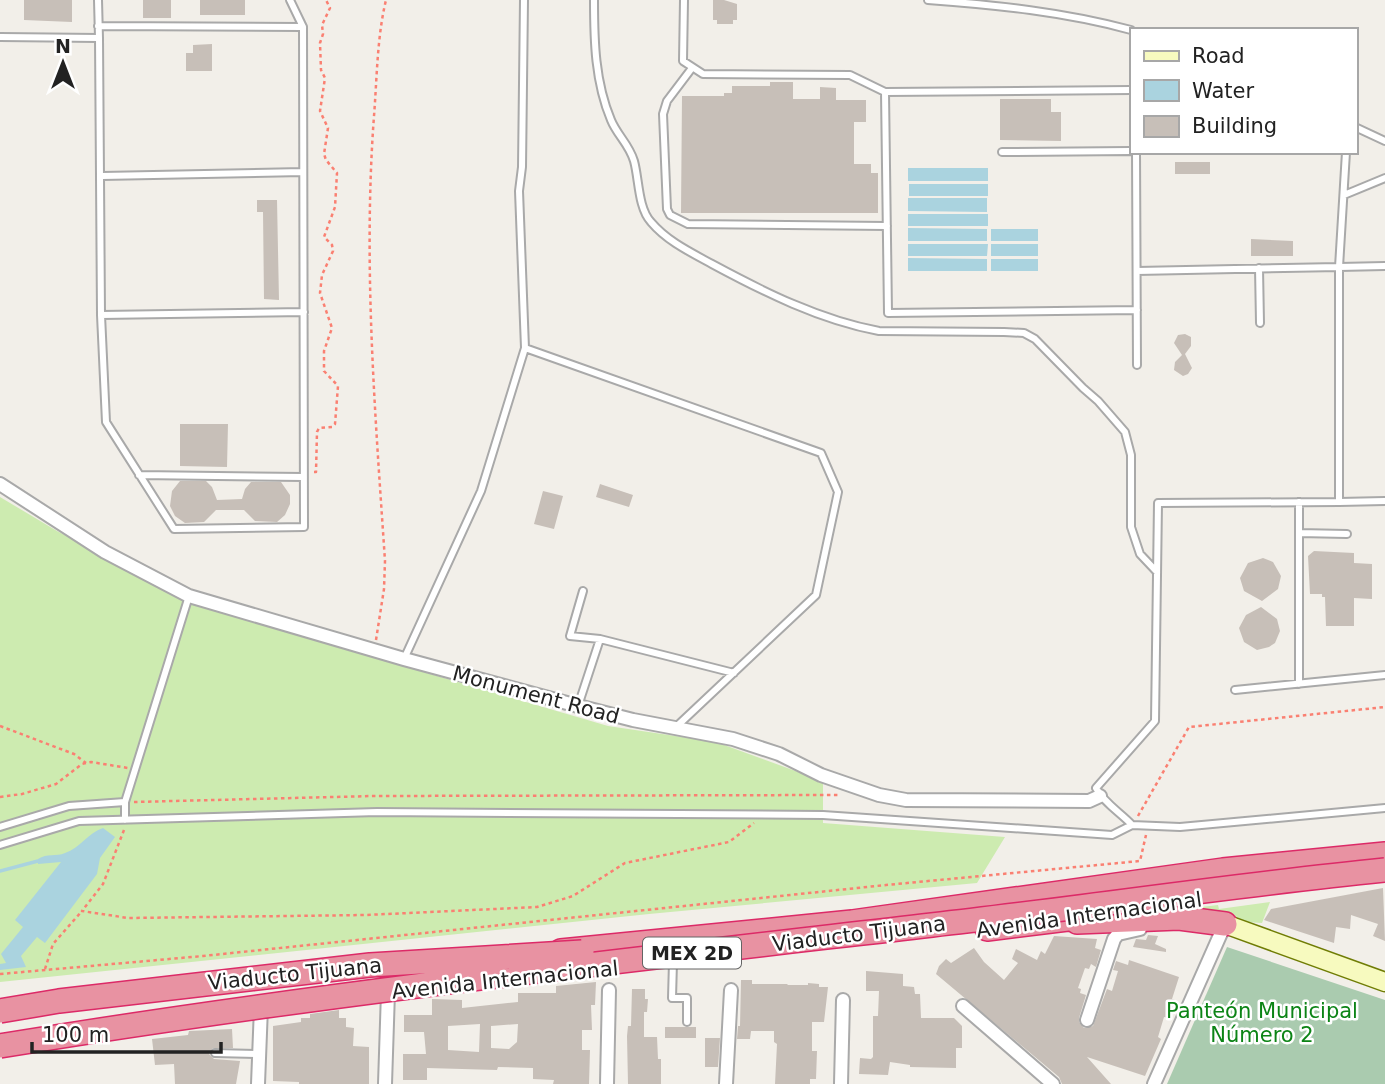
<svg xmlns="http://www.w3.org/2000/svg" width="1385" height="1084" font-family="'DejaVu Sans',sans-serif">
<rect width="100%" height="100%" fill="#f2efe9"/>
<path fill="#cdebb0" d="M0 497 57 531 201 607 608 726 716 742 823 781V823L1005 837 977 883 649 914 0 982Z
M1270 902 1262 923 1134 915 1218 905 1219 909Z"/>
<path fill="#aacbaf" d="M1227 947 1385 1000V1084H1167Z"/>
<path fill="#aad3df" d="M908 168H988V181H908Z
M909 184H988V196H909Z
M908 198H987V212L908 211Z
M908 214H988V226H908Z
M908 228 987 229V241H908Z
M991 229H1038V241H991Z
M908 244H988L987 256H908Z
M991 244H1038V256H991Z
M908 258 987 259V271H908Z
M991 259H1038V271H991Z
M103 828 115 837 100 858 97 874 45 943 37 937 21 956 26 967 0 970V964L6 963 1 954 23 927 15 920 61 862 38 864V859C47 853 56 857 65 853 80 848 88 833 103 828Z"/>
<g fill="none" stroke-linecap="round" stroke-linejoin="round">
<path stroke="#aad3df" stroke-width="3.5" d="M0 871 38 861"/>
</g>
<path fill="#c7bfb8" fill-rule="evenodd" d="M24 0H72V22L24 20Z
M143 0H171V18H143Z
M200 0H245V15H200Z
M713 0H724L737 4V20H733V24H717V20H713Z
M212 44V71H186V53H193V45Z
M770 82H793V99H820V87L836 88V100H866V122H854V164H871V173H878V213H681L682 96H724V93H732V86H770Z
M1000 99H1051V112H1061V141L1000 140Z
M1175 162H1210V174H1175Z
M257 200H277L279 300 264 299 263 212H257Z
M1251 239 1293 241V256H1251Z
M1185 334 1191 337V346L1185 354 1192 368 1188 374 1183 376 1174 370 1175 362 1182 355 1174 343 1178 335Z
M180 424H228L227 467 180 466Z
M180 481H206L212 487 217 500 242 499 245 489 251 482H281L290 495V504L285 515 277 522 255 521 244 510H216L204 522 185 523 175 516 170 506 172 491Z
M600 484 633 495 629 507 596 497Z
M543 491 563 496 554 529 534 524Z
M1314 551 1354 553V563L1372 564V599L1354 598V626H1326L1325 597H1322V594H1310L1308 556Z
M1263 558 1273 562 1281 576 1278 589 1262 601 1244 591 1240 578 1248 563Z
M1261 607 1277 619 1280 631 1275 643 1269 647 1257 650 1244 642 1239 628 1246 615Z
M1383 888 1385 941 1373 936 1378 924 1351 915 1350 929 1336 927 1334 943 1264 920 1271 909Z
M1148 935 1158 936 1155 944 1166 949V952L1133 947 1136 939 1146 940Z
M1054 936 1097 939 1095 948 1101 950 1096 967 1091 964 1089 969 1085 968 1078 988 1081 989 1080 993 1086 995 1079 1018V1022L1084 1028 1093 1026 1107 989 1112 991 1118 971 1113 970 1116 961 1128 965 1129 960 1179 977 1172 999 1175 1000 1169 1018 1164 1017 1158 1037 1161 1039 1145 1076 1087 1057 1111 1084H1062L1059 1077 936 974 939 966 946 959 951 963 974 948 984 962 1004 980 1018 963 1012 959 1016 949 1037 960 1041 951 1045 954Z
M866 971 903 974V986L914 987 915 994H920L921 1018H954L962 1026V1048H956V1068L910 1067V1065L890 1062 888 1075 859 1074 860 1058 871 1059 873 1057V1016H878L879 991H866Z
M741 980H752V984H788L787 985H808V983L819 984V987H828L824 1022H812V1051H817L816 1079H810V1084H775L777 1044 774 1042V1031H751L750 1039H737L738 1026H740Z
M596 982 595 1005H591L592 1030H582V1050H590L589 1084H553L554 1080 533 1079V1068L498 1067 497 1070 427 1068V1080H403V1054H426L424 1032H404V1015H432V999L462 1000V1008L518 1002V993H556V986ZM480 1024 479 1052 448 1050V1026ZM518 1024 517 1042 509 1049 491 1048V1026Z
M632 989H645V999H648L647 1012H644V1037H657L658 1059H661V1084H628L627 1036 628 1026H631Z
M339 1010V1018H346V1027L354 1028 353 1046 369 1047V1084H299V1082L273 1081V1026L301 1022V1018H310V1014Z
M665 1027H696V1038H665Z
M232 1029 233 1048H213L209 1054 214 1059 240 1061 236 1084H175L174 1064 155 1065 152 1039 188 1035 189 1031Z
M705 1038H720L718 1067H705Z"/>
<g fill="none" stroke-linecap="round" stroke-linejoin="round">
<g stroke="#a9a9a9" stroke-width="10">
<path id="lane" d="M98 0 99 38 101 315 106 422 174 529 304 527 303 27 98 26
M290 0 303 27
M524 0 522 167 519 191 525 348 821 453 838 492 816 595 676 727
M594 0C594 41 595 82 611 120 617 135 629 144 634 161 639 179 638 208 651 222 667 241 690 252 712 264 764 292 820 320 879 331L1004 332 1024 333 1035 339 1083 388 1098 401 1125 432 1131 455V527L1140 554 1157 572
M684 0 683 61 703 74 850 75 885 92 888 313 1137 310
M928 0C996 5 1065 12 1131 30
M0 37 99 38
M692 68 667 101 663 114 667 209 670 215 688 224 887 226
M885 92 1131 90
M1355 127 1385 141
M1002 152 1131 151
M1136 152 1137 365
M1346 152 1339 267 1385 266
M102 176 303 172
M1344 195 1385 178
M1259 268 1260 323
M1137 271 1339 267V502L1158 503 1155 721 1096 788C1104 803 1121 813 1132 825L1180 827 1385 808
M101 315 304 312
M139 475 304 477
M1299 502V684
M1339 502 1385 501
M1299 533 1347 534
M600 639 734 673
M404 659 481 491 525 348
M1235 690 1385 675
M578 706 600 639 570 636 583 591
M125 820V802
M0 827 69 806 125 802 189 596
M0 845 79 821 377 812 823 815 1112 835 1132 825
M673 962 672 998H687V1022
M215 1053 259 1054"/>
</g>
<g stroke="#a9a9a9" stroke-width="16">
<path id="street" d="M0 484 105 552 189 596 404 659 578 706 633 720 733 739 779 754 821 775 879 795 906 800 1089 801 1100 796
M963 1006 1053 1084
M1087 1020 1114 939 1118 934 1140 929
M258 1084 261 1007
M385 1084 388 992
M607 1084 609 990
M726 1084 731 990
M841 1084 843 1000
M1154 1084 1225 924"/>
</g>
<g stroke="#707d05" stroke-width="21">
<path id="secondary" d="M1225 924 1385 982"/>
</g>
<g stroke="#dc2a67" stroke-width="26">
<path id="highway" d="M1077 922 1179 918 1225 924
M987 929 1092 916
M561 951 852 922 1223 870 1385 854"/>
</g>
<path stroke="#fa8072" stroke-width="2.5" stroke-dasharray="3.5 3.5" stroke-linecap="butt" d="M314 472H316L317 432 319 428 332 427 335 424 338 386 324 371V351L332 328 320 293 322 275 333 251 332 245 324 237 335 207 337 173 326 160 324 154 328 128 320 111 325 78 321 70 320 43 323 34 322 25 330 8 326 0
M376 640 384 589 385 561C375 412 363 264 374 116 377 78 377 37 386 0
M0 726 74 754 86 763
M0 797 22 794 56 784 82 764 91 762 128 768
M134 802 373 796 838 795
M1138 816 1189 727 1385 707
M124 830 103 884 82 911 128 918 366 915 537 907 573 896 625 863 729 842 754 823
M45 969 53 944 82 911
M0 974 203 956 886 885 1140 861 1146 835"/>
<use href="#lane" stroke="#fff" stroke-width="6"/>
<use href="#street" stroke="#fff" stroke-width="12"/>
<use href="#secondary" stroke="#f7fabf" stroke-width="18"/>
<use href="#highway" stroke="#e892a2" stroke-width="23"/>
<g stroke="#dc2a67" stroke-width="26" stroke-linecap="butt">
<path id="highway-bridge" d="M0 1011 59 1001 370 965 582 952
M0 1046C309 995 621 961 932 925 1083 908 1234 885 1385 870"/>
</g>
<use href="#highway-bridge" stroke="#e892a2" stroke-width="23"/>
</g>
<g text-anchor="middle" stroke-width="5" stroke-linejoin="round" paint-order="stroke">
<rect fill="#fff" stroke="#646464" stroke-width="2" x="643" y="937.5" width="98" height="31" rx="5"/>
<g font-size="19" font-weight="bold" fill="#222">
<text x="692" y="960">MEX 2D</text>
</g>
<g font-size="21" fill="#222" stroke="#fff">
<text transform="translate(536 695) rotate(15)" y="7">Monument Road</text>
<text transform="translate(1089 915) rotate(-8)" y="7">Avenida Internacional</text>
<text transform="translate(859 934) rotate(-7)" y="7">Viaducto Tijuana</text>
<text transform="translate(295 974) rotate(-6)" y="7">Viaducto Tijuana</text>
<text transform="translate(505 980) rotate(-6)" y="7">Avenida Internacional</text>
</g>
<g font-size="21" fill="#0c8416" stroke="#fff">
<text x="1262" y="1018">Panteón Municipal<tspan x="1262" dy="24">Número 2</tspan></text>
</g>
</g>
<rect x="1130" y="28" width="228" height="126" fill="#ffffff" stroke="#a7a7a7" stroke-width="2"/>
<rect x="1144" y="51" width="35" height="10" fill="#f7fabf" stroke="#a7a7a7" stroke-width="2"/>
<text x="1192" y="63" font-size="21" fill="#222222">Road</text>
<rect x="1144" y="80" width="35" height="21" fill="#aad3df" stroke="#a7a7a7" stroke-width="2"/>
<text x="1192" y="98" font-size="21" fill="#222222">Water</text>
<rect x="1144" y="116" width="35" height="21" fill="#c7bfb8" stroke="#a7a7a7" stroke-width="2"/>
<text x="1192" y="133" font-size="21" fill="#222222">Building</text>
<g transform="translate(63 63)" stroke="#ffffff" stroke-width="5" paint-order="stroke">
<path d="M0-5L12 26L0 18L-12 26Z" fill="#222222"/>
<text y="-10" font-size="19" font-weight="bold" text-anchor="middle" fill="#222222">N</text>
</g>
<path d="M32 1042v10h189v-10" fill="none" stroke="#222222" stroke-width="3.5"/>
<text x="42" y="1042" font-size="21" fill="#222222" stroke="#ffffff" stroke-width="5" paint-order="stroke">100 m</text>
</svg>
